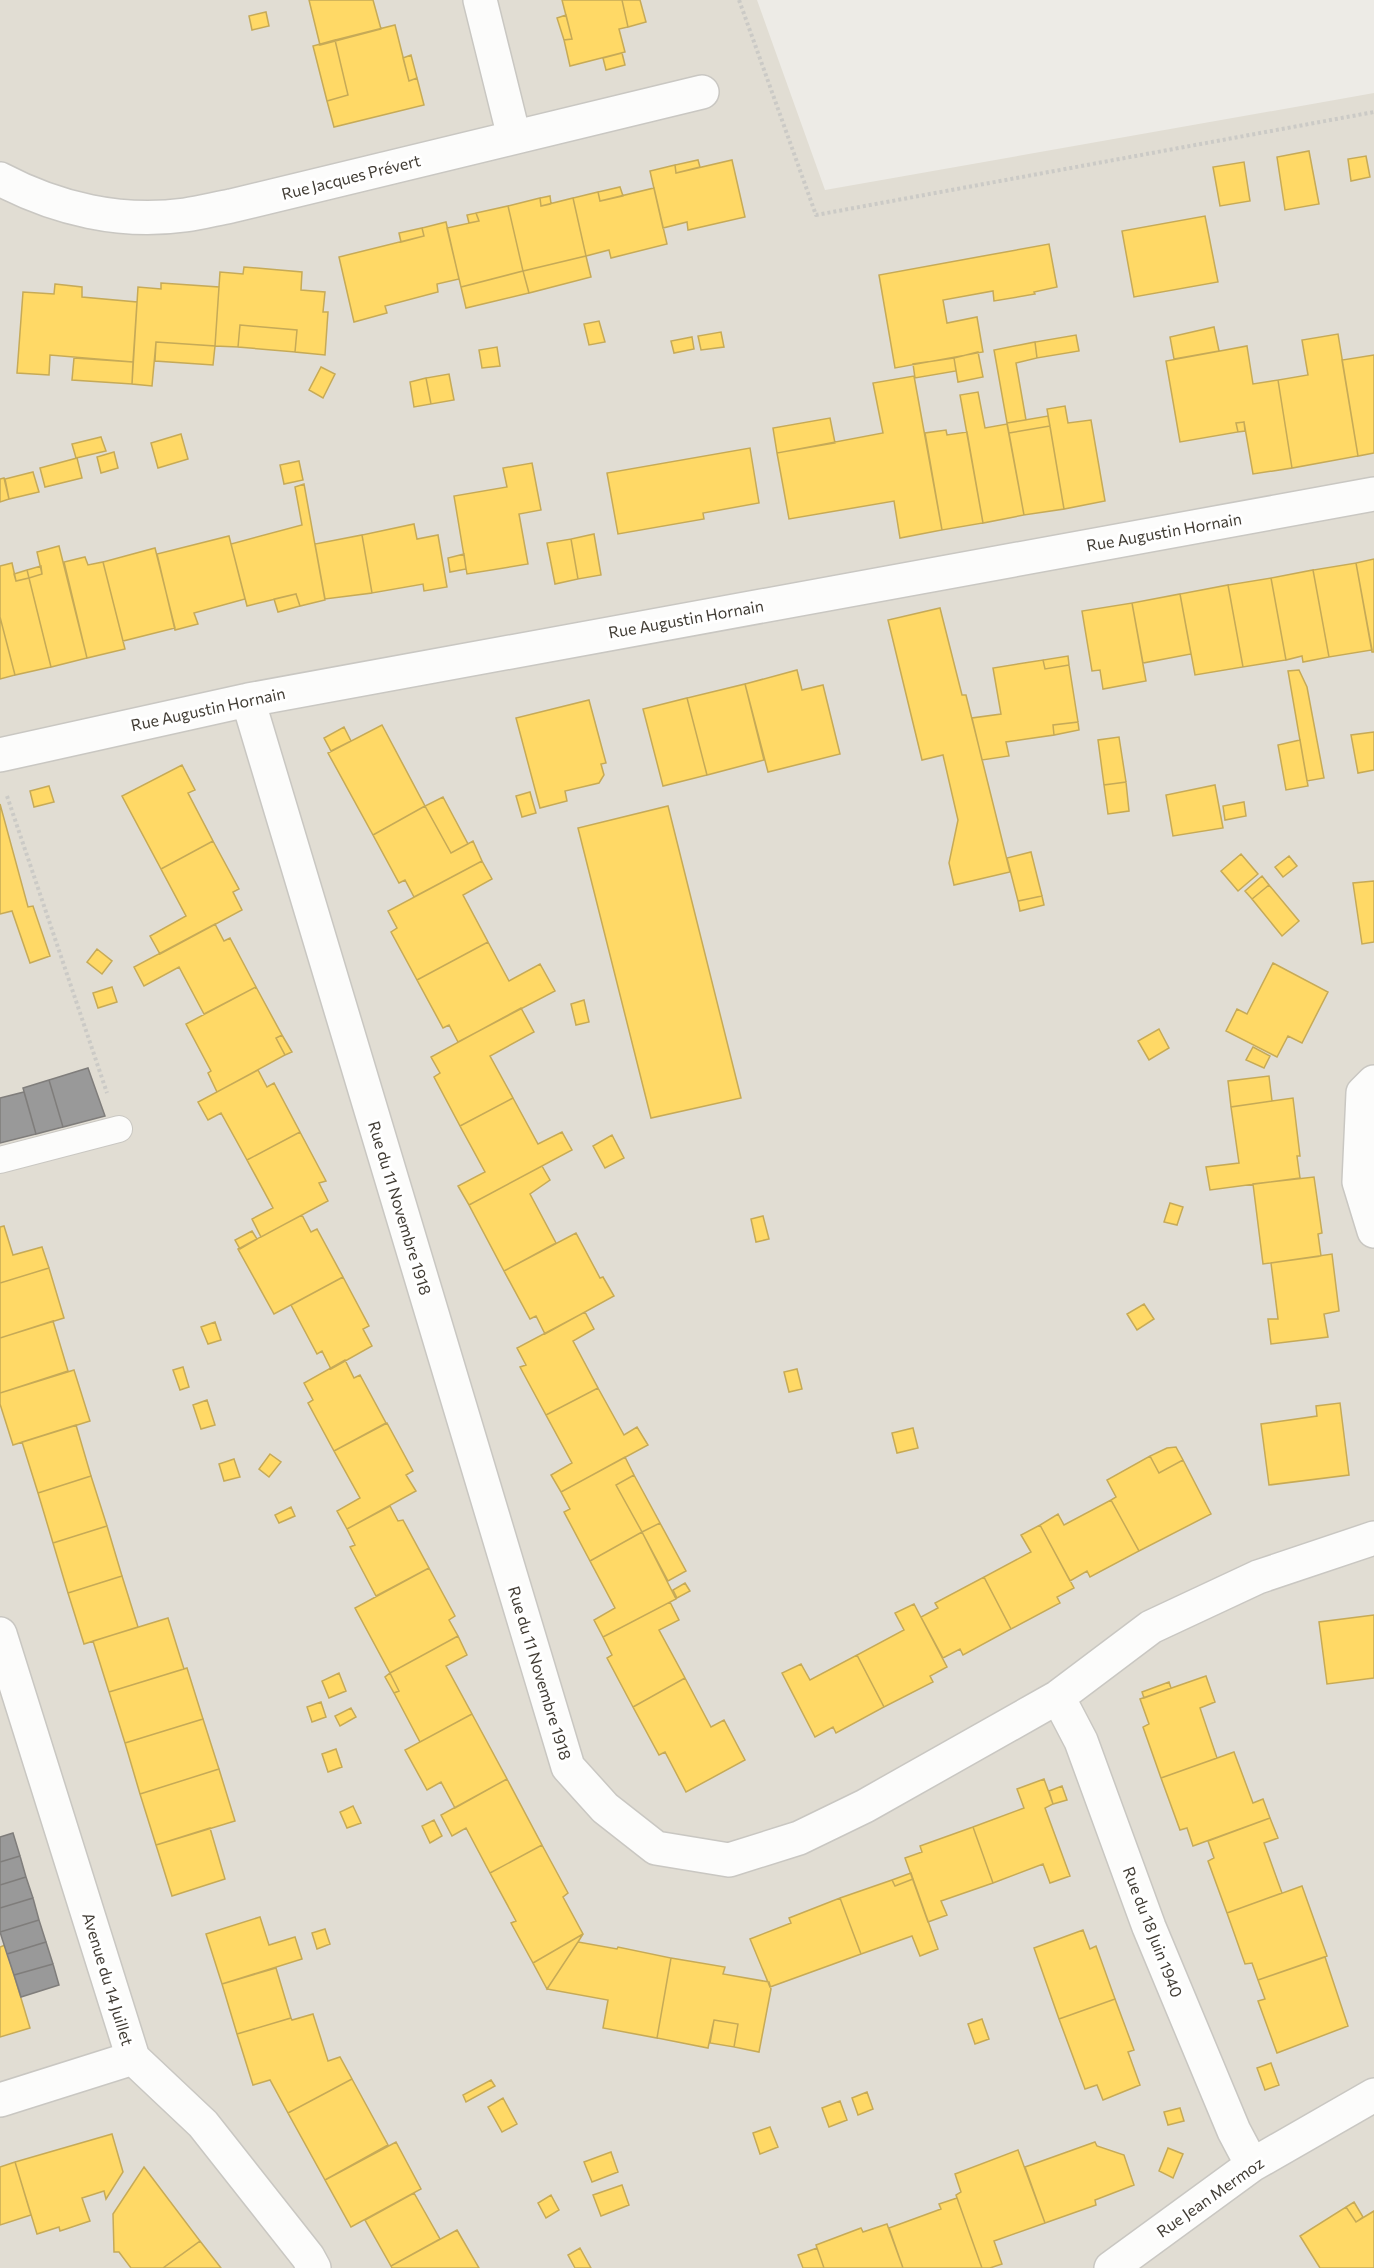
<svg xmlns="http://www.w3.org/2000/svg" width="1374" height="2268" font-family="Commissioner,sans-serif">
<rect width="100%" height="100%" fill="#edebe6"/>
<path fill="#e1ddd3" d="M0 0H757L825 190 1374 93V2268H0Z"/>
<path fill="#ffd966" stroke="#c6aa57" stroke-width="1.5" d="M309 0H373L381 29 320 45Z
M562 0H622L628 27 619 29 625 52 570 66 564 40 572 39Z
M622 0H640L646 22 628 27Z
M266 12 269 26 252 30 249 16Z
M566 15 572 39 564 40 557 18Z
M395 25 409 81 417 78 424 105 334 127 327 101 348 95 335 40Z
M335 40 348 95 327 101 313 46Z
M622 53 625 65 606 70 603 58Z
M411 55 417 78 409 81 403 58Z
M1309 151 1319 204 1285 210 1277 157Z
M1366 156 1370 177 1351 181 1348 159Z
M698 160 700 167 676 173 675 165Z
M732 160 745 217 688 230 687 222 663 228 650 171 675 165 676 173Z
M1244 162 1250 201 1220 206 1213 167Z
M620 187 623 196 600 201 598 192Z
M654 188 667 244 611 258 609 250 586 256 573 198 598 192 600 201Z
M550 196 551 204 541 206 540 198Z
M540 198 541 206 573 198 586 256 523 271 508 206Z
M508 206 523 271 461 287 447 228 479 221 476 213Z
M476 213 479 221 469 223 467 215Z
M1205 216 1218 282 1134 297 1122 231Z
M446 222 459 279 437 284 438 292 385 306 387 313 354 322 339 257 424 236 422 228Z
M422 228 424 236 401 242 399 233Z
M1049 244 1057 287 1034 292 1035 294 994 301 993 291 943 300 947 323 977 317 983 352 895 368 879 275Z
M586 256 591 277 529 293 523 271Z
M244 267 302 272 301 290 325 292 323 312H328L325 355 295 352 297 330 240 325 238 347 215 346 220 272 243 274Z
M523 271 529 293 466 308 461 287Z
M161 283 219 287 215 346 156 342 152 386 132 384 138 287 161 289Z
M55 284 82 287V297L137 302 133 362 50 355 49 375 17 373 23 292 54 294Z
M599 321 605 342 589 345 584 324Z
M240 325 297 330 295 352 238 347Z
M1214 327 1219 351 1174 359 1170 337Z
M721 332 724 347 701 350 698 336Z
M1338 334 1358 456 1292 468 1278 380 1308 375 1302 340Z
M1076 335 1079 351 1037 358 1035 342Z
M692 337 694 349 674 353 671 341Z
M156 342 215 346 213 365 155 361Z
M1035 342 1037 358 1016 363 1026 420 1007 423 994 350Z
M1247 346 1253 384 1278 380 1292 468 1253 474 1244 422 1236 423 1238 432 1180 442 1166 361Z
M497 347 500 366 482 368 479 350Z
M978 352 983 377 958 382 954 358Z
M1374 355V453L1358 456 1342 360Z
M74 358 133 362 132 384 72 380Z
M954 358 956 371 915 378 913 364Z
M321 367 335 374 323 398 309 390Z
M449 374 454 400 431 404 426 378Z
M914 376 942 530 900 538 894 501 789 519 777 453 883 433 873 383Z
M426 378 431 404 414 407 410 382Z
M978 392 985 428 1007 424 1024 515 983 523 960 395Z
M1065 406 1068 423 1091 420 1105 501 1064 509 1047 409Z
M1048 416 1050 426 1009 433 1007 423Z
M830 418 835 443 777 453 773 428Z
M1244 422 1245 431 1238 432 1236 423Z
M1050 426 1064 509 1024 515 1009 433Z
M946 430 947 435 967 432 983 523 942 530 925 433Z
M181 434 188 459 158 468 151 443Z
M101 437 106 451 76 458 72 444Z
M750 448 759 503 703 513 704 519 618 534 607 473Z
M114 452 118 468 101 473 97 457Z
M77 458 82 478 45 487 40 468Z
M299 461 303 480 284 484 280 465Z
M532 463 541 510 519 514 528 564 467 574 454 496 507 487 503 468Z
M33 472 39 492 9 499 5 479Z
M4 478 9 499 0 502V479Z
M304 484 325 600 300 606 296 594 247 606 231 544 302 525 295 487Z
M414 524 417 539 438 535 447 587 424 591 423 584 372 593 362 535Z
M594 534 601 575 578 579 571 539Z
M362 535 372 593 325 599 315 544Z
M229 536 245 599 194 613 198 624 175 630 157 554Z
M571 539 578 579 555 584 547 543Z
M59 546 87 658 51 667 29 578 42 574 37 552Z
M155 548 175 628 123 641 103 562Z
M464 554 466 569 450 572 448 558Z
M85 557 88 565 103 562 125 649 87 658 64 562Z
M1374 559V652H1372L1356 563Z
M12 563 16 581 29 578 51 667 15 675 0 617V566Z
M1356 563 1372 650 1329 657 1313 570Z
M41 566 42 574 29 578 27 570Z
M27 570 29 578 16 581 14 574Z
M1313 570 1329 657 1303 662 1302 656 1286 660 1271 578Z
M1271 578 1286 660 1243 667 1228 585Z
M1228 585 1243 667 1195 675 1180 594Z
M296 594 300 606 278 612 274 599Z
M1180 594 1191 654 1143 663 1132 603Z
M1132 603 1146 681 1103 689 1100 670 1092 671 1082 611Z
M940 608 962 695H966L1010 872 954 885 949 863 958 820 943 755 922 760 888 620Z
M0 617 15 675 0 679Z
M1068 656 1069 665 1045 669 1043 660Z
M1043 660 1045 669 1069 665 1078 722 1053 725 1054 735 1006 742 1009 756 982 760 972 718 1001 714 993 668Z
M797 670 802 690 823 685 840 754 768 772 745 684Z
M1299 670 1307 687 1324 778 1307 781 1288 671Z
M745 684 764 760 707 775 687 698Z
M687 698 707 775 663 786 643 709Z
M589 700 606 763 601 764 604 775 599 783 565 791 567 801 540 808 516 718Z
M1078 722 1079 730 1054 735 1053 725Z
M382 725 425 806 373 835 328 753Z
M344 727 351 741 331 751 324 738Z
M1374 732V770L1358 773 1351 735Z
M1119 737 1126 782 1104 785 1098 740Z
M1300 740 1308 786 1286 790 1278 745Z
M182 765 195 790 188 793 213 841 161 869 122 796Z
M1126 782 1129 811 1108 814 1104 785Z
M1215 785 1223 828 1173 836 1166 795Z
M49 786 54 802 34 807 30 791Z
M530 792 536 813 522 817 516 796Z
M443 797 468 844 451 853 425 806Z
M1244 802 1246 816 1225 820 1223 806Z
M0 804 28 907 33 906 50 956 30 963 12 911 0 914Z
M425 806 451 853 473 841 482 861 414 897 405 880 399 883 373 835Z
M668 806 741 1098 651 1118 578 828Z
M213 841 239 889 233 892 242 910 160 954 150 936 186 916 161 869Z
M1031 852 1042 896 1018 901 1007 858Z
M1241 854 1258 874 1238 891 1221 871Z
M1289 856 1297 866 1283 877 1275 867Z
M482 861 492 879 463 895 488 942 417 980 391 932 397 928 388 911Z
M1262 876 1269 885 1252 899 1245 891Z
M1374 881V942L1362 944 1353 883Z
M1269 885 1299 921 1282 936 1252 899Z
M1042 896 1044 905 1020 911 1018 901Z
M215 924 224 941 230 938 256 987 204 1014 179 967 144 986 134 967Z
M488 942 509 981 540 964 555 991 458 1042 449 1025 443 1028 417 980Z
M97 949 112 961 102 974 87 962Z
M1273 963 1328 992 1302 1043 1288 1036 1277 1057 1226 1031 1237 1009 1247 1014Z
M112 987 117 1002 98 1008 93 993Z
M256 987 282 1035 276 1038 285 1055 217 1092 208 1073 211 1071 186 1024Z
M584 1000 589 1022 576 1025 571 1004Z
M521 1008 534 1032 490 1056 513 1098 460 1126 434 1077 440 1073 431 1057Z
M1159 1029 1169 1048 1149 1060 1138 1041Z
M282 1035 292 1052 285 1055 276 1038Z
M1253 1047 1270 1056 1264 1068 1246 1060Z
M258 1070 267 1087 274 1083 300 1132 247 1160 221 1113 208 1120 198 1102Z
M1269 1076 1272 1101 1231 1107 1228 1081Z
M513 1098 538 1144 562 1132 572 1150 469 1205 458 1186 485 1172 460 1126Z
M1293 1098 1300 1156H1297L1300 1178 1210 1190 1206 1167 1239 1163 1231 1107Z
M300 1132 326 1181 319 1183 328 1201 261 1237 252 1219 273 1208 247 1160Z
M612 1135 624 1158 605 1168 593 1146Z
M542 1166 550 1180 530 1194 556 1243 504 1271 469 1205Z
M1314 1177 1322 1233 1318 1234 1321 1256 1263 1264 1253 1184Z
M1170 1203 1183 1207 1177 1225 1164 1222Z
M302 1215 311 1232 317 1229 343 1277 274 1314 238 1249Z
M763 1216 769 1239 756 1242 751 1219Z
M4 1226 13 1255 42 1247 49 1268 0 1283V1227Z
M252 1231 257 1239 240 1249 235 1240Z
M576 1233 600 1278 603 1277 614 1296 545 1334 536 1316 530 1319 504 1271Z
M1332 1254 1339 1311 1324 1314 1328 1337 1271 1344 1268 1319H1278L1271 1263Z
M49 1268 64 1318 0 1338V1283Z
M343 1277 369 1326 363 1329 372 1346 331 1369 322 1351 317 1354 291 1305Z
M1144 1304 1154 1319 1137 1330 1127 1314Z
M585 1312 594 1329 573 1341 598 1388 546 1415 520 1367 526 1365 517 1348Z
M53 1321 68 1371 0 1393V1338Z
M215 1322 221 1340 208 1344 201 1327Z
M345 1360 354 1378 360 1375 386 1423 334 1451 308 1403 313 1400 304 1383Z
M183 1367 189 1387 180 1390 173 1370Z
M797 1369 802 1389 789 1392 784 1372Z
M74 1370 90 1421 13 1445 0 1404V1393Z
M598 1388 624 1435 637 1427 648 1445 561 1492 551 1475 572 1463 546 1415Z
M207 1400 215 1425 201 1429 193 1405Z
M1340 1403 1349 1475 1269 1485 1261 1424 1317 1416 1316 1406Z
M387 1423 413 1471 406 1475 416 1491 347 1529 337 1511 360 1498 334 1451Z
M76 1425 91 1476 38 1493 22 1442Z
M913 1428 918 1448 897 1453 892 1433Z
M1176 1447 1183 1460 1159 1473 1150 1456 1167 1448Z
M270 1454 281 1462 269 1477 259 1469Z
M1150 1456 1159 1473 1183 1460 1211 1514 1139 1551 1111 1500 1116 1497 1107 1480Z
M625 1457 634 1475 616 1485 642 1532 590 1561 564 1512 570 1509 561 1492Z
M234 1459 240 1477 224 1481 219 1464Z
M634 1475 660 1523 642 1532 616 1485Z
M91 1476 107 1526 53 1543 38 1493Z
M1111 1500 1139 1551 1090 1577 1087 1571 1070 1581 1040 1525 1058 1514 1064 1525Z
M390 1506 398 1521 403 1520 429 1568 376 1596 350 1547 355 1545 347 1529Z
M291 1507 295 1516 279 1523 275 1515Z
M660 1523 686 1571 668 1581 642 1532Z
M1040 1525 1074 1588 1057 1597 1060 1603 1011 1629 984 1577 1031 1552 1021 1535Z
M107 1526 122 1576 68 1593 53 1543Z
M642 1532 676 1599 603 1637 594 1620 615 1608 590 1561Z
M429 1568 455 1616 449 1620 458 1636 390 1673 355 1608Z
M122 1576 138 1627 84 1644 68 1593Z
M984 1577 1011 1629 963 1655 960 1649 943 1658 921 1617 938 1608 935 1603Z
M685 1583 690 1591 677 1598 673 1590Z
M670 1602 679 1620 659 1630 685 1678 633 1707 607 1658 612 1655 603 1637Z
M914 1604 947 1667 930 1676 933 1682 884 1707 857 1655 904 1630 895 1613Z
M1374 1615V1678L1327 1684 1319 1622Z
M168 1618 184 1669 109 1692 93 1641Z
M458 1636 467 1655 446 1666 472 1714 420 1742 394 1693 399 1691 390 1673Z
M857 1655 884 1707 836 1733 833 1727 815 1737 782 1673 801 1664 810 1680Z
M187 1668 203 1719 125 1743 109 1692Z
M339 1673 346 1691 329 1698 322 1681Z
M390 1673 399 1691 394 1693 385 1677Z
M1206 1676 1215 1702 1200 1708 1217 1758 1161 1778 1143 1727 1149 1724 1140 1699Z
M685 1678 711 1727 724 1720 745 1760 686 1792 665 1752 659 1755 633 1707Z
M1169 1682 1171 1688 1144 1698 1142 1692Z
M321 1702 326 1717 312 1722 307 1707Z
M351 1708 356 1717 340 1726 335 1716Z
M472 1714 507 1779 455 1808 441 1782 427 1790 405 1750Z
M203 1719 219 1769 140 1794 125 1743Z
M336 1749 342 1767 328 1772 322 1754Z
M1234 1752 1253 1803 1263 1799 1270 1818 1193 1846 1187 1828 1180 1830 1161 1778Z
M219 1769 235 1821 156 1845 140 1794Z
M507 1779 542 1845 490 1873 466 1828 452 1836 441 1815Z
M1044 1779 1053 1804 1045 1808 1070 1876 1050 1883 1043 1864 993 1883 973 1827 1024 1808 1017 1789Z
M1062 1786 1067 1800 1053 1804 1049 1791Z
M353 1806 361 1823 347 1828 340 1812Z
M1270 1818 1278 1838 1264 1843 1282 1893 1227 1913 1208 1861 1214 1858 1208 1841Z
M434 1820 442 1836 430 1843 422 1826Z
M973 1827 993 1883 941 1901 947 1915 928 1922 905 1858 922 1852 920 1846Z
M210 1828 225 1879 172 1896 156 1845Z
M542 1845 568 1893 563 1897 583 1934 533 1963 511 1923 516 1921 490 1873Z
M911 1873 913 1879 895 1886 892 1880Z
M913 1879 938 1949 920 1956 912 1936 861 1954 840 1898 892 1880 895 1886Z
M1302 1886 1327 1956 1258 1980 1252 1963 1245 1964 1227 1913Z
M840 1898 861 1954 770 1987 750 1939 791 1923 789 1918Z
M260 1917 269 1945 295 1937 302 1959 222 1984 206 1934Z
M325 1929 330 1944 317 1949 312 1933Z
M1083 1930 1090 1949 1096 1946 1115 1999 1059 2019 1034 1948Z
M583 1934 578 1942 547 1989 533 1963Z
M578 1942 617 1949 618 1947 671 1958 657 2038 603 2028 608 2000 547 1989Z
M5 1945 30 2028 0 2037V1947Z
M1325 1957 1348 2026 1277 2053 1258 2001 1265 1999 1258 1980Z
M671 1958 725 1967 723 1974 769 1982 771 1989 759 2052 734 2047 738 2024 714 2020 708 2048 657 2038Z
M276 1968 291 2018 237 2034 222 1984Z
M1115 1999 1134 2050 1128 2052 1140 2085 1103 2100 1097 2085 1085 2089 1059 2019Z
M313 2014 328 2061 340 2057 352 2079 288 2113 270 2080 253 2085 237 2034 291 2018 292 2020Z
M982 2019 989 2039 975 2044 968 2024Z
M714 2020 738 2024 734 2047 710 2043Z
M1271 2063 1279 2085 1265 2090 1257 2068Z
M352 2079 388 2145 325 2180 288 2113Z
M491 2080 495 2086 466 2102 463 2095Z
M867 2092 873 2109 858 2115 852 2098Z
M503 2098 517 2124 502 2132 488 2107Z
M840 2101 847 2120 829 2127 822 2108Z
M1180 2108 1184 2121 1168 2125 1164 2112Z
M770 2127 778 2147 760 2154 753 2133Z
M112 2134 123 2172 106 2199 104 2191 82 2198 90 2221 60 2231 59 2227 37 2234 15 2162Z
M396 2142 421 2189 351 2227 325 2180Z
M1095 2142 1097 2146 1124 2155 1134 2185 1095 2200 1096 2205 1045 2223 1025 2167Z
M1168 2148 1183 2154 1173 2178 1159 2171Z
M1018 2150 1045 2223 994 2241 1002 2264 990 2268H982L956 2195 961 2192 955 2174Z
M611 2152 618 2172 592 2182 584 2162Z
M15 2162 31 2215 0 2225V2167Z
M144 2167 200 2241 163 2268H131L119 2252H114L113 2214Z
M622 2185 629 2205 601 2216 593 2195Z
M414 2193 440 2239 391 2266 365 2220Z
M551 2195 559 2210 546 2218 538 2203Z
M957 2198 982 2268H903L889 2228 941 2209 939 2204Z
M1354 2202 1363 2217 1356 2222 1346 2207Z
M1346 2207 1356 2222 1374 2211V2268H1320L1300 2236Z
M887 2224 903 2268H824L816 2245 861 2228 863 2232Z
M457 2230 479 2268H392L391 2266Z
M200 2241 221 2268H163Z
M580 2248 591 2268H575L568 2255Z
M817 2248 824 2268H803L798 2255Z"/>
<path fill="#999" stroke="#7f7d7b" stroke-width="1.5" d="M88 1068 105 1116 63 1127 49 1080Z
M49 1080 63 1127 36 1134 23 1088Z
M24 1092 36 1134 0 1143V1098Z
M13 1833 20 1856 0 1862V1837Z
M20 1856 26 1877 0 1885V1862Z
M26 1877 33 1898 0 1908V1885Z
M33 1898 39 1920 0 1932V1908Z
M39 1920 46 1942 7 1954 0 1932Z
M46 1942 53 1964 14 1975 7 1954Z
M53 1964 59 1985 21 1997 14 1975Z"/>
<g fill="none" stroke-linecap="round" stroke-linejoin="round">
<g stroke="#c9c7c2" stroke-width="28">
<path id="lane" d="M0 1160 119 1129"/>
</g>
<g stroke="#c9c7c2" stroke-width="36">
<path id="street" d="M480 0 514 137
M0 179C57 209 121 224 185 215 200 213 215 209 231 206L702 92
M248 700 568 1767 605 1808 656 1848 729 1860 799 1838 865 1806 1058 1697 1151 1627 1258 1577 1374 1538
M0 755 248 700 1374 494
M1374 1082 1363 1093 1359 1182 1374 1231
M0 1634 133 2058 203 2124 308 2257 314 2268
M1058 1697 1081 1741 1149 1927 1234 2131 1252 2165
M0 2100 133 2058
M1111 2268 1252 2165 1374 2095"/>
</g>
<path stroke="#cbcac6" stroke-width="4" stroke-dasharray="3 3" stroke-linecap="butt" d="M739 0 816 215 1374 112
M7 796 107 1093"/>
<use href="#lane" stroke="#fcfcfb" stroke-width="26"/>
<use href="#street" stroke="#fcfcfb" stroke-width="33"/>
</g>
<g text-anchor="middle" stroke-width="6" stroke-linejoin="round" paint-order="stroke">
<g font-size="16" fill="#413c34" stroke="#fff">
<text transform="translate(351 177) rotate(-14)" y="6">Rue Jacques Prévert</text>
<text transform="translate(1164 532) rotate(-10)" y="6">Rue Augustin Hornain</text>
<text transform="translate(686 619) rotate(-10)" y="6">Rue Augustin Hornain</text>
<text transform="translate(208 709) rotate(-12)" y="6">Rue Augustin Hornain</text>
<text transform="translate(400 1208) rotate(73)" y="6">Rue du 11 Novembre 1918</text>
<text transform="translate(540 1673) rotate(73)" y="6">Rue du 11 Novembre 1918</text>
<text transform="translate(1153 1932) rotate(69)" y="6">Rue du 18 Juin 1940</text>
<text transform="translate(108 1979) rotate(73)" y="6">Avenue du 14 Juillet</text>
<text transform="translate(1210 2197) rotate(-35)" y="6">Rue Jean Mermoz</text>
</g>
</g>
</svg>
